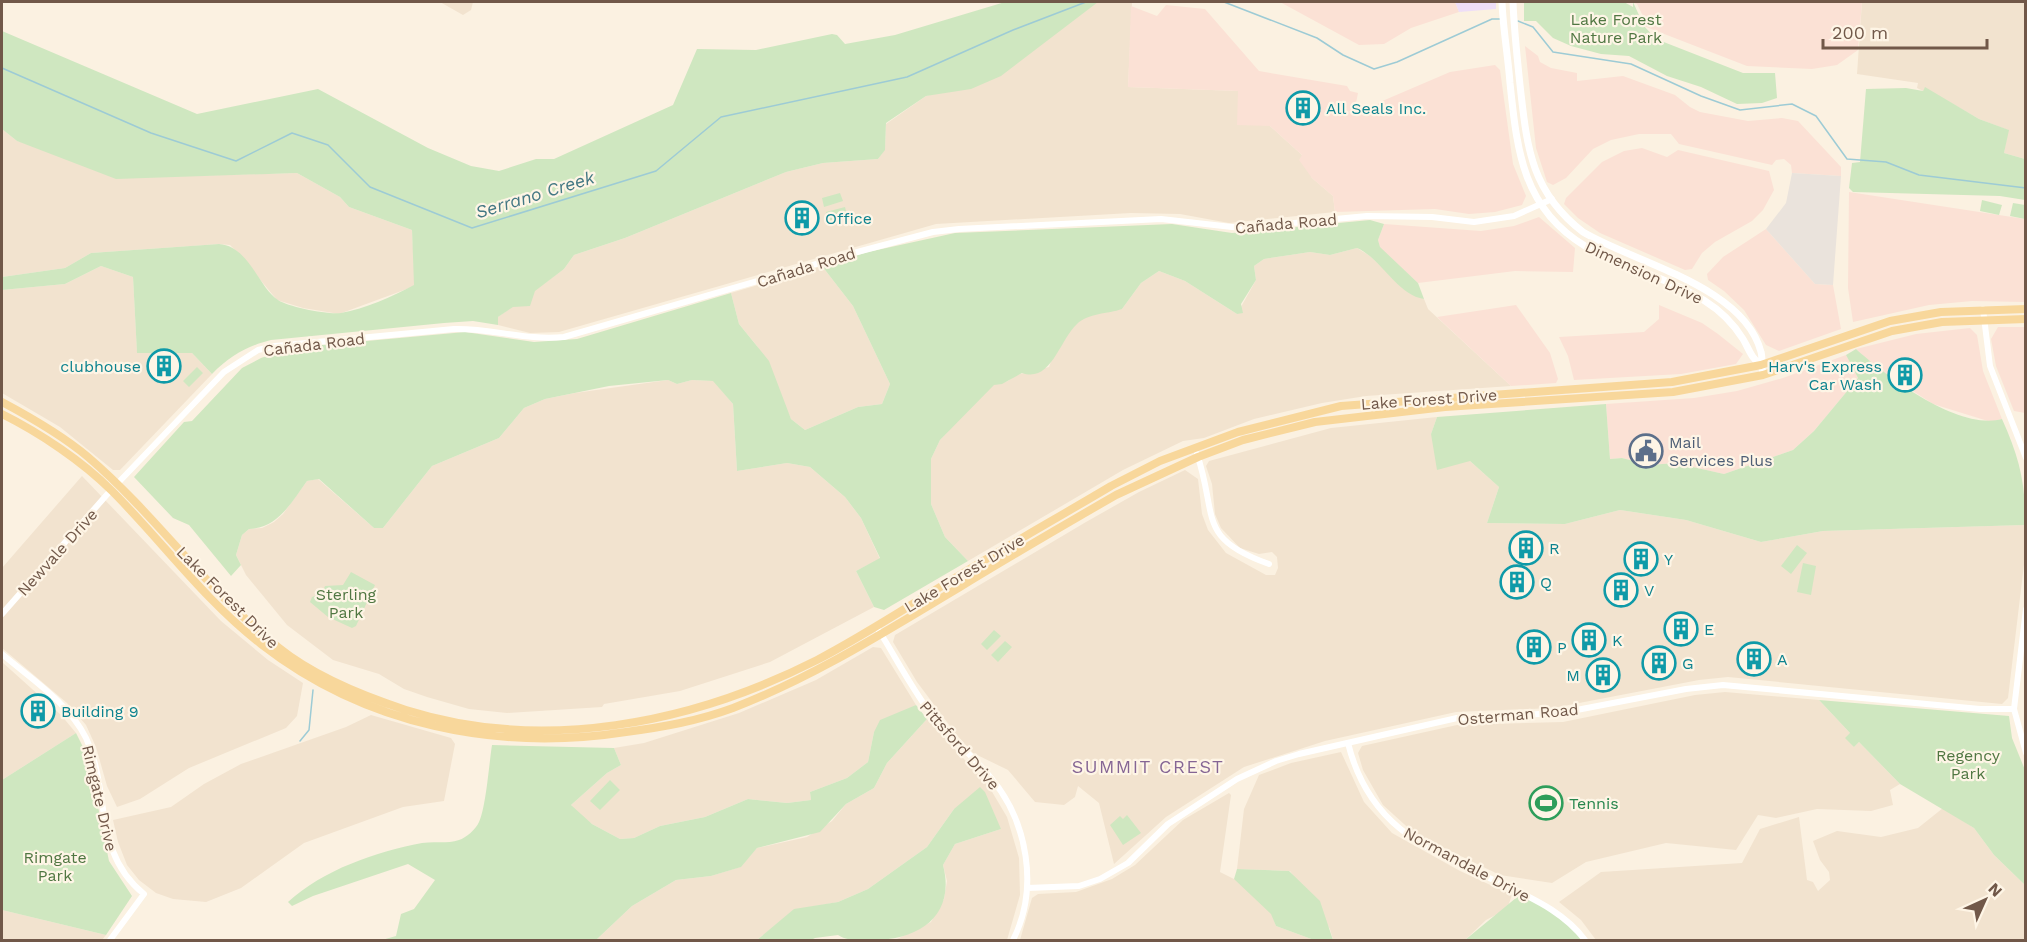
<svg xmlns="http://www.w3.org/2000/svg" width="2027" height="942" font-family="'Work Sans',sans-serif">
<rect width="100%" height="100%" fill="#fbf1e1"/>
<path fill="#f2e3cf" d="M440 2H473L471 10 463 15Z
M1098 2 1132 3 1128 87 1239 91 1270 126 1302 155 1312 178 1333 196 1335 212 1229 223 1180 214 1131 213 936 224 559 332 530 333 498 325V317L564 269 574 255 625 238 786 172 823 163 878 159 885 149 886 124 926 96 943 92Z
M1862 2H2025V159L2004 153 2008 130 1979 119 1925 88 1923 91 1917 88 1918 83 1857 74Z
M2 129 17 141 150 177 297 173 340 197 349 207 412 230 415 286 339 314 303 308 277 300 239 254 230 245 219 244 91 253 65 268 2 277Z
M1357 248 1370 256 1410 293 1424 299 1428 309 1511 386 1366 396 1322 403 1254 419 1204 438 1183 441 1123 470 968 561 945 537 931 504V459L940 440 952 427 937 396 1008 381 1016 375 1049 367 1053 356 1049 279 1122 309 1141 283 1159 271 1185 281 1237 314 1256 280 1254 266 1264 259 1310 252 1330 255Z
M101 266 133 277 137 352 192 353 212 374 120 470H113L60 427 2 393V290L65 284Z
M822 266 853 306 890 384 882 404 858 407 805 430 791 419 757 346 739 324 731 293Z
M668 380 677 384 692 380 714 381 733 404 737 471 787 463 810 467 845 497 861 518 880 559 856 571 874 607 770 662 680 691 604 704 602 707 507 713 469 709 427 697 404 689 379 674 333 660 287 625 246 575 236 555 242 535 249 529 262 528 274 522 283 514 307 481 318 479 374 528H383L432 466 499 438 524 408 545 399 575 393Z
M1437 417 1431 434 1470 461 1499 487 1487 523 1565 524 1620 510 1686 520 1761 542 1823 531 2025 525V556L2008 698 2002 704 1728 677 1699 680 1553 708 1456 712 1325 741 1244 767 1166 817 1114 864 1099 803 1078 786 1075 797 1064 805 1035 802 1008 770 973 753 956 734 917 682 893 642 895 635 1086 522 1139 492 1185 470 1198 479 1202 514 1208 530 1226 553 1266 575H1275L1278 568 1277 557 1272 552 1259 554 1240 548 1221 528 1215 514 1212 484 1206 466 1209 461 1331 428Z
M82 476 221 621 268 660 303 683 297 716 286 728 189 768 140 799 117 807 107 786 96 747 86 725 67 703 2 648V568Z
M873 647 881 648 916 705 874 732 868 762 847 778 810 792 811 800 787 803 748 799 705 817 660 826 634 838 620 839 592 824 577 813 571 805 607 773 621 765 614 748 644 743 739 713 816 680Z
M2 662 61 715 76 733 2 780Z
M1725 692 1819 700 1850 733 1854 747 1859 742 1900 784 1890 790 1893 805 1871 811 1817 809 1776 818 1758 815 1736 850 1666 843 1586 862 1552 883 1500 875 1415 834 1383 805 1363 770 1358 753 1362 746 1457 725 1563 722 1695 695Z
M371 715 451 738 455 744 444 801 403 807 304 843 241 888 206 902 173 899 156 893 139 880 127 865 118 842 113 820 171 807 204 784 241 764 346 727Z
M927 719 988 785 1007 817 1019 858 1020 895 1007 940H895L931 922 944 899 947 881 943 865 955 844 1001 829 954 809 927 847 868 889 838 902 794 910 757 940H596L632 906 676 880 711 876 740 867 757 848 807 837 832 821 846 804 874 788 887 763Z
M1341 752 1364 802 1392 833 1460 871 1512 895 1507 909 1486 920 1465 940H1333L1330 929 1290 871 1237 869 1244 809 1259 775 1291 763Z
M1229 793 1231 795 1220 872 1244 884 1272 914 1276 926 1314 940H1020L1032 898 1038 894 1076 892 1112 879 1135 865 1183 820Z
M1943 808 1974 828 1994 855 2025 885V940H1596L1581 920 1559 902 1601 872 1742 863 1760 829 1799 817 1807 880 1813 882 1818 891 1830 880 1829 872 1820 860 1813 841 1837 831 1881 837 1918 828Z
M2 910 106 935 102 940H2Z"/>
<path fill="#fbe1d5" d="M1280 2H1455L1459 12 1411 28 1384 44 1359 45Z
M1631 2H1862L1858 50 1837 65 1812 69 1747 66 1641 25 1644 18 1637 4Z
M1166 5 1205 9 1259 71 1347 86 1350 91 1358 93 1356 103 1363 111 1372 110 1380 102 1450 72 1495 65 1500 70 1513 164 1526 196 1522 205 1495 212 1469 214 1435 209 1335 212 1333 196 1312 178 1299 160 1302 155 1270 126 1237 125 1238 91 1128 87 1131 6 1157 16Z
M1525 46 1538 56 1540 62 1551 68 1577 73V81L1623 76 1675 95 1690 107 1700 112 1748 121 1782 118 1798 121 1841 167V176L1792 173 1791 165 1784 159 1776 160 1772 165 1679 144 1671 134H1639L1611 140 1593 149 1566 178 1553 185 1547 182 1536 148Z
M1642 148 1667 157 1678 150 1769 171 1774 190 1763 210 1752 221 1715 242 1702 253 1692 269 1685 270 1600 233 1578 218 1564 204 1566 198 1602 162 1624 151Z
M1849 192 2025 219V302L1972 301 1929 305 1853 322 1848 288Z
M1539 217 1575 248 1573 272 1515 271 1418 283 1380 248 1378 240 1384 224 1481 231 1514 226Z
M1766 229 1815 284 1833 285 1841 329 1779 351 1766 345 1744 310 1724 291 1708 280 1707 274 1723 257Z
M1516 305 1550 353 1558 379 1556 383 1511 386 1437 317Z
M1659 305 1702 323 1718 334 1743 354 1736 364 1681 374 1574 380 1568 356 1559 337 1644 332 1659 319Z
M1998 327H2025V413L2014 411 1996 366 1991 339Z
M1970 328 1977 335 1983 371 2002 419 1991 422 1933 404 1874 366 1856 349 1916 334Z
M1846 355 1858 378 1814 431 1793 450 1724 474 1675 463 1650 465 1622 458 1610 459 1606 404 1694 398 1737 391 1783 378Z"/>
<path fill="#eae3dc" d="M1792 173 1841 176 1833 285 1815 284 1766 229 1786 203Z"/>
<path fill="#eedef7" d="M1455 2H1496V9L1459 12Z"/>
<path fill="#cfe7c0" d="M1005 2H1098L1001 76 971 89 926 96 886 123 885 150 878 159 823 163 786 172 625 238 574 255 564 269 535 291 530 306 513 307 498 317V325L473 321 444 323 271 340C247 346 230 356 212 374L192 353H137L133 277 101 266 65 284 2 290V277L65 268 91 253 219 244C249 246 259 288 278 300 288 307 329 315 341 313 365 309 393 296 414 285L412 230 349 207 340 197 297 173 116 179 17 141 2 129V31L197 114 318 89 428 148 471 166 499 171 536 159H554L673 105 697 49 756 50 832 34 837 35 845 44 895 35Z
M1524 2H1624L1633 7V2L1644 26 1656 39 1743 73H1775L1777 98 1762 103 1737 104 1701 87 1667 76 1629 56 1601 54 1571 46 1553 38 1536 21H1524Z
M1925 87 1979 119 2009 130 2004 153 2025 159V200L2000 196 1853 192 1849 188 1852 163 1860 162 1866 89 1906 88 1923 91Z
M840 193 843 201 824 207 822 198Z
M1982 200 2002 205 1999 215 1980 211Z
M2013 203 2025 205V219L2010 216Z
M845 207 847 215 829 221 826 212Z
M1370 220 1384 224 1378 240 1380 247 1418 283 1424 299C1397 295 1382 259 1357 248L1330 255 1310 252 1264 259 1254 266 1256 280 1241 304 1243 313 1237 314 1185 281 1159 271 1141 283 1122 309C1108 314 1088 313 1077 324 1059 341 1051 383 1022 373L1002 384 994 385 940 440 931 459V504L945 537 968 561 884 610 874 607 856 571 880 558 861 518 845 497 810 467 787 463 737 471 733 404 713 381 692 380 677 384 668 380 609 386 545 399 524 408 499 438 432 466 383 528H374L319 479 307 481C291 503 278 528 249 529L242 535 236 555 241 565 231 576 189 525 173 518 134 477 184 422 192 421 242 368 261 358 290 348 465 332 534 342 577 339 731 293 739 324 769 361 791 419 805 430 858 407 882 404 890 384 853 306 822 266 868 252 955 233 1172 224 1232 233Z
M1856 349C1887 377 1959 431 2002 419 2019 457 2026 483 2025 525L1823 531 1761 542 1686 520 1620 510 1565 524 1487 523 1499 487 1470 461 1437 470 1431 434 1437 417 1606 404 1610 459 1622 458 1650 465 1675 463 1724 474 1793 450 1814 431 1858 378 1846 355Z
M197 367 203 373 189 387 183 381Z
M1797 545 1807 553 1791 574 1781 566Z
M1803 563 1816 566 1811 595 1797 592Z
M351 572 375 585 356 626 352 628 328 617 310 602 312 597 322 593 325 586 343 585Z
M994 630 1001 636 987 650 981 644Z
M1005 641 1012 647 998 662 991 655Z
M1819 700 2009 716 2012 738 2025 770V885L1994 855 1974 828 1900 784 1859 742 1854 747 1845 738 1850 733Z
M916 705 927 719 887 763 874 788 846 804 820 832 757 848 741 867 711 876 676 880 632 906 596 940H382L396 936 401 914 414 909 435 880 408 864 313 896 292 906 288 902C323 870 375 852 422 843 434 841 447 844 459 840 466 838 476 829 479 822 486 807 489 764 492 745L614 748 621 765 607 773 571 805 592 824 620 839 634 838 660 826 705 817 748 799 787 803 811 800 810 792 847 778 868 762 874 732 880 720Z
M76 733 88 757 109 861 132 896 106 935 2 910V780Z
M610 780 620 790 600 810 590 801Z
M980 787 985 792 1001 829 955 844 943 865C956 915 920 940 874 940 860 940 849 942 838 935L815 938 811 940H757L794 909 838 902 868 889 927 847 954 809Z
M1552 793 1557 801 1541 812 1535 805Z
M1127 815 1141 833 1123 845 1110 825 1120 816 1123 819Z
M1237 869 1289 871 1320 901 1333 940H1314L1276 926 1271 914 1234 879Z
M1522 893 1573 926 1583 940H1465Z"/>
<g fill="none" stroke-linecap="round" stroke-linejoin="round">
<path stroke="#9dcbd5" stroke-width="1.5" d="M1224 2 1317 38 1343 55 1374 69 1397 62 1492 19H1501
M1518 21 1533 27 1553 52 1631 64 1701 96 1740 110 1792 104 1816 116 1847 159 1886 162 1919 175 2026 188
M2 68 151 133 236 161 292 133 328 145 370 187 472 228 656 171 721 117 907 77 1013 30 1086 2
M300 741 309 730 313 690"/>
<path stroke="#fff" stroke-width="6" d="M1983 309 1990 366 2026 458
M1197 454C1218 516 1196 538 1269 564
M117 484 224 372 258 350 275 346 454 329C492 328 526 341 564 337L861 251 933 232 959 229 1161 219 1241 228 1367 216 1432 217 1474 222 1514 216 1552 199
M2026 609 2014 709 2026 753
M2 614 111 490
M876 626C894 654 909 684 929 711 947 736 972 754 991 778 1028 822 1039 889 1013 940
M2 654C30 678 69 703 86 738 111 792 92 852 144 894L110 940
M1348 743C1370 833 1435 852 1511 888 1540 902 1566 915 1585 940
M1027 888 1079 886 1100 879 1128 863 1168 824 1237 779 1276 761 1299 754 1457 718 1561 713 1686 689 1723 685 1980 709H2014"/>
<path stroke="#fff" stroke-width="7" d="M1502 2C1503 29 1508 56 1510 83 1517 149 1522 208 1585 246 1622 268 1668 277 1705 301 1721 311 1733 323 1743 339 1749 349 1751 358 1761 365
M1513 2C1514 29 1517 57 1520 85 1527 146 1530 191 1583 232 1635 263 1744 286 1761 352 1763 359 1761 367 1763 375"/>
<path stroke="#f8d79b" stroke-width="8" d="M2 402C32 418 62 435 88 457 157 516 208 592 279 648 315 677 363 696 406 710 543 753 691 724 817 660 865 635 910 605 955 578 1007 546 1059 517 1111 486L1160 461 1238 432 1341 406 1672 382 1761 365 1890 321 1941 312 2026 309
M2 414C40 433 82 461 112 491 162 541 204 600 261 644 365 725 497 752 626 732 663 727 698 721 733 708 814 677 886 631 960 587 1012 555 1064 525 1116 495L1198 457 1243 440 1315 422 1445 407 1673 392 1763 375 1892 331 1942 322 2026 319"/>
</g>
<defs>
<g id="building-ring" transform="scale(1.725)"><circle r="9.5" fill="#fef5e6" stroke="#0f9aa8" stroke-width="1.5"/><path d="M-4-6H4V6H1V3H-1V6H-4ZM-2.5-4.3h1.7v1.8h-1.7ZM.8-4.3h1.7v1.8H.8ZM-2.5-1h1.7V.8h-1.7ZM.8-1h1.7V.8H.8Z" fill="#0f9aa8"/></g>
<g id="civic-ring" transform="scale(1.725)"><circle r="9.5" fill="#fef5e6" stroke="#5c6f8a" stroke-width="1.5"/><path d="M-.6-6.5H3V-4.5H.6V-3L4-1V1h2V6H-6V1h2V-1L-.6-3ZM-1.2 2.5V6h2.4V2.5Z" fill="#5c6f8a"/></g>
<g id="stadium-ring" transform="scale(1.725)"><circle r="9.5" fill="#fef5e6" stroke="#2e9e5b" stroke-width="1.5"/><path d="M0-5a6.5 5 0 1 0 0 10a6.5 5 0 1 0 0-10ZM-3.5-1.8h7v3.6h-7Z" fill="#2e9e5b"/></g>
</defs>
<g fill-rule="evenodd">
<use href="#building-ring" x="1303" y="108"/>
<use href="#building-ring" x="802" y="218"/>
<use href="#building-ring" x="164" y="366"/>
<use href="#building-ring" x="1905" y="375"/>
<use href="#civic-ring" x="1646" y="451"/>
<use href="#building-ring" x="1526" y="548"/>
<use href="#building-ring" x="1641" y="559"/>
<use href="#building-ring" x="1517" y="582"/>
<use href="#building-ring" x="1621" y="590"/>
<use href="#building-ring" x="1681" y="629"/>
<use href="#building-ring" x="1589" y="640"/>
<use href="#building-ring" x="1534" y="647"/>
<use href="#building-ring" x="1754" y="659"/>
<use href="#building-ring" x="1659" y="663"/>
<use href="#building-ring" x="1603" y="675"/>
<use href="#building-ring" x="38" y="711"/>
<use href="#stadium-ring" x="1546" y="803"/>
</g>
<g text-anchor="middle" stroke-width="4.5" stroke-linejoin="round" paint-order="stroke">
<g font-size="16" fill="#507742" stroke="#fef5e6">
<text x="1616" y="25">Lake Forest<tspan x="1616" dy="18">Nature Park</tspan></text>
<text x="346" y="600">Sterling<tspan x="346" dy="18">Park</tspan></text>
<text x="1968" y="761">Regency<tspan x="1968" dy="18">Park</tspan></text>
<text x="55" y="863">Rimgate<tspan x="55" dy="18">Park</tspan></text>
</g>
<g font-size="16" fill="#0d838f" stroke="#fef5e6" text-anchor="start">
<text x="1326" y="114">All Seals Inc.</text>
<text x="825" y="224">Office</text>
<text x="141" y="372" text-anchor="end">clubhouse</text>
<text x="1882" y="372" text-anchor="end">Harv's Express<tspan x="1882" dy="18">Car Wash</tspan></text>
<text x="1549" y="554">R</text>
<text x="1664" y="565">Y</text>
<text x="1540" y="588">Q</text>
<text x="1644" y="596">V</text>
<text x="1704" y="635">E</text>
<text x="1612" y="646">K</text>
<text x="1557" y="653">P</text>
<text x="1777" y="665">A</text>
<text x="1682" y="669">G</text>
<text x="1580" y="681" text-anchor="end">M</text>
<text x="61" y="717">Building 9</text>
</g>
<g font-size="16" fill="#715849" stroke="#fef5e6">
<text transform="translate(1286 223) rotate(-5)" y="6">Cañada Road</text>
<text transform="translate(806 267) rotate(-17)" y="6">Cañada Road</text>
<text transform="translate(1644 272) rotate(25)" y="6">Dimension Drive</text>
<text transform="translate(314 344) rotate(-7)" y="6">Cañada Road</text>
<text transform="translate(1429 399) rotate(-4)" y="6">Lake Forest Drive</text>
<text transform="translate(57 552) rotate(-48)" y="6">Newvale Drive</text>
<text transform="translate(964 573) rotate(-31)" y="6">Lake Forest Drive</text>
<text transform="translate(228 597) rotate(45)" y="6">Lake Forest Drive</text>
<text transform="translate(1518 714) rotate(-5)" y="6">Osterman Road</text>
<text transform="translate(960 745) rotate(49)" y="6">Pittsford Drive</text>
<text transform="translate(100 798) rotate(77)" y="6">Rimgate Drive</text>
<text transform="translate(1467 864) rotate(28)" y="6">Normandale Drive</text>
</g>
<g font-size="16" fill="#4e5e75" stroke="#fef5e6" text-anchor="start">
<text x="1669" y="448">Mail<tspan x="1669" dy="18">Services Plus</tspan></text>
</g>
<g font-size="16" fill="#27864d" stroke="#fef5e6" text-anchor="start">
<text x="1569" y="809">Tennis</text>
</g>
<g font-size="18" font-style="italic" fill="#447884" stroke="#fef5e6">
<text transform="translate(535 195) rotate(-17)" y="6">Serrano Creek</text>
</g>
<g font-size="18" letter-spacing="1.5" fill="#856594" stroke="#fef5e6">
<text x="1148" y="773">SUMMIT CREST</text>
</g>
</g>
<rect width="2027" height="942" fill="none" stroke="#715849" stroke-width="6"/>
<g transform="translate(1985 900) rotate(45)" stroke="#fef5e6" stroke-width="4.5" paint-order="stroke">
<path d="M0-4.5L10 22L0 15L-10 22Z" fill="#715849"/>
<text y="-9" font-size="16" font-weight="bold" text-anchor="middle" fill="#715849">N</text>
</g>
<path d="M1823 39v9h164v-9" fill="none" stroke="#715849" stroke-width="3"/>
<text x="1832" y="39" font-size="18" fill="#715849" stroke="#fef5e6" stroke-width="4.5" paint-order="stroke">200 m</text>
</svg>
